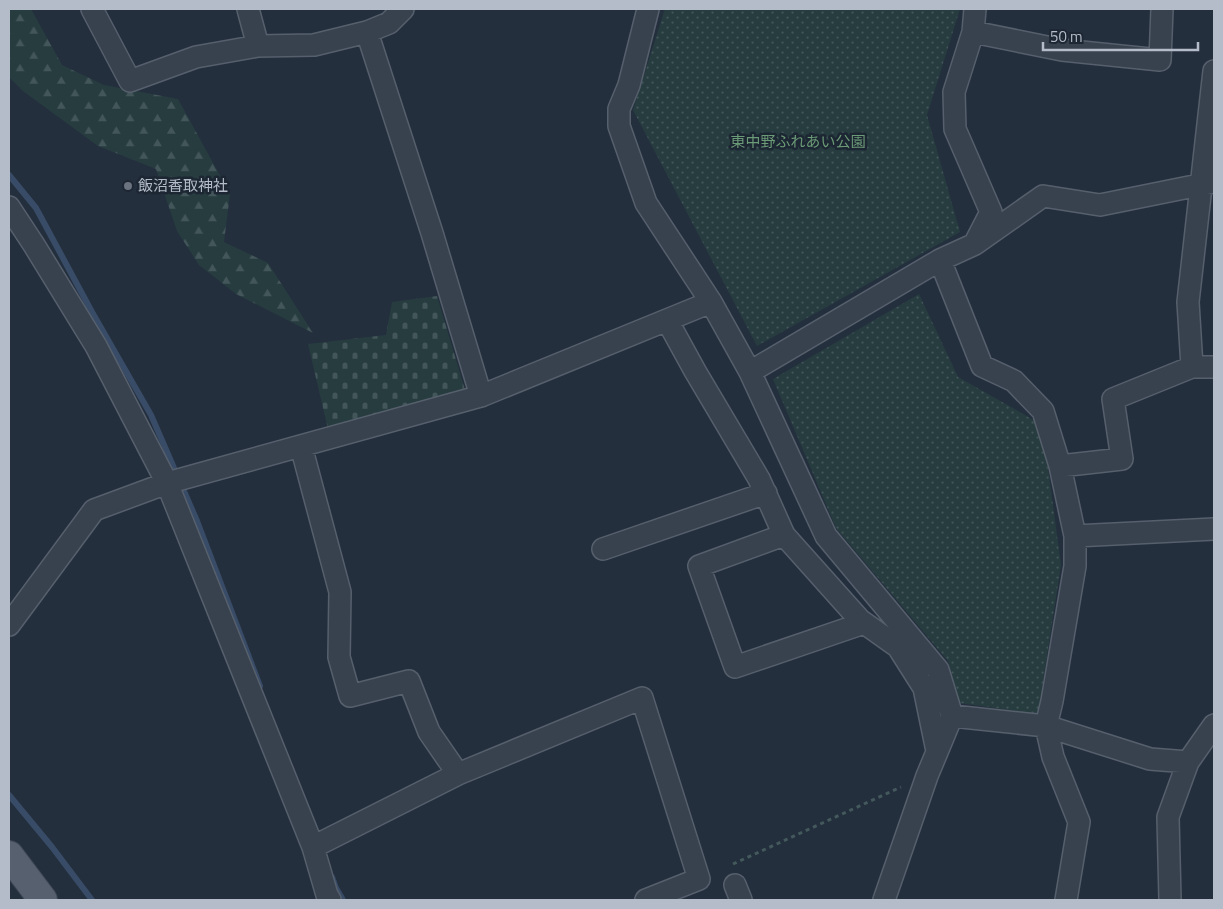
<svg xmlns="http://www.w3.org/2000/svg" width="1223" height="909" font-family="'Titillium Web','Noto Sans JP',sans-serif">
<defs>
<pattern id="forest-firs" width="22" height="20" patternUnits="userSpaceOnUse" patternTransform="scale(1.25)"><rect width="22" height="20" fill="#263c3f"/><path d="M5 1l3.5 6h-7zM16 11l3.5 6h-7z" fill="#435659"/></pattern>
<pattern id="cemetery-stones" width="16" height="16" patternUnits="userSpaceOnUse" patternTransform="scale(1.25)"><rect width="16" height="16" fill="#263c3f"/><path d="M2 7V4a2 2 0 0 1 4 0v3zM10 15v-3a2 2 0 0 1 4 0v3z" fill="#435659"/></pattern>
<pattern id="park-dots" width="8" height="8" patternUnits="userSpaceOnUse" patternTransform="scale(1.25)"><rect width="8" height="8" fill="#263c3f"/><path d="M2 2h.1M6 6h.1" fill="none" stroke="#435659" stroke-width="1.8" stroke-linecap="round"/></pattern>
</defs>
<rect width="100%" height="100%" fill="#242f3e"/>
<path fill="url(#forest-firs)" d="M9 9H31L62 65 104 85 178 99 230 194 224 242 268 263 313 333 236 294 199 265 177 231 156 169 98 146 23 91 9 77Z"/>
<path fill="url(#cemetery-stones)" d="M437 296 465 390 328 429 308 344 386 335 392 302Z"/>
<path fill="url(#park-dots)" d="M665 9H960L927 115 960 232 757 346 633 110Z
M919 294 958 377 1039 423 1048 468 1061 565 1038 714 959 703 948 661 836 528 773 379Z"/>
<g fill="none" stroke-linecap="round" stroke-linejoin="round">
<path stroke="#394c67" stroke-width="6" d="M9 175 36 208 92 312 151 415 197 521 260 686
M9 795 52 847 92 900
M332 877 336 888 343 900"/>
<g stroke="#565f6c" stroke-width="24">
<path id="street" d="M92 9 130 81 196 57 258 46 314 45 367 32
M248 9 258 46
M403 9 389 23 367 32 432 233 481 396
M648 9 629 85 619 109V126L646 203 711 302 750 372 826 536 938 670 952 716 927 776 884 900
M975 9 973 32 954 92 955 129 991 212 976 241
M973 32 1062 50 1160 60 1162 9
M9 207 34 245 96 346 167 483 313 847 327 895 330 900
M940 260 982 366 1014 381 1043 411 1060 466 1075 536V566L1052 701 1046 726 1053 757 1079 822 1066 900
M667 320 695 371 759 479 784 535 860 620 898 647 924 688 937 751
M1192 367 1188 302 1214 71
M750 372 940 260 975 244 1043 196 1100 205 1214 182
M301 446 340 592 339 657 350 696 409 681 429 732 458 774 642 698 699 879 646 900
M1060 466 1122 459 1113 399 1192 367H1214
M784 535 699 566 735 667 864 623
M1075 536 1214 529
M603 549 766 493
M9 625 94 510 167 483 481 396 711 302
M952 716 1046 726 1150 759 1188 762
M313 847 458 774
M735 885 741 900
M1170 900 1168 817 1188 762 1214 725"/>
</g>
<g stroke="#414a57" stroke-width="30">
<path id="primary" d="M9 855 43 900"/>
</g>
<path stroke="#44595c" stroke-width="3" stroke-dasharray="4 4" stroke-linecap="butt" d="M733 864 901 787"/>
<use href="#street" stroke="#38414e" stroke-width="21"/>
<use href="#primary" stroke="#56606e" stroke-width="28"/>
</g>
<circle fill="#6b7280" stroke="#1d2633" stroke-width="2" cx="128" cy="186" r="5"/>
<g text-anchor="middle" stroke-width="5" stroke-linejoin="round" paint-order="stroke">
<g font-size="15" fill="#6b9a76" stroke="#1d2633">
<text x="798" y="147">東中野ふれあい公園</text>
</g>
<g font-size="15" fill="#b4bcc9" stroke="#1d2633" text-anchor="start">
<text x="138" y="191">飯沼香取神社</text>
</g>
</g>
<rect width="1223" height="909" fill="none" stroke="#b4bcc9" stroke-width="20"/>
<path d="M1043 42v8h155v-8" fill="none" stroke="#b4bcc9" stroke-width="2.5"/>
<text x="1050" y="42" font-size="15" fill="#b4bcc9" stroke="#1d2633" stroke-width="4" paint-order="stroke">50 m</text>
</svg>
